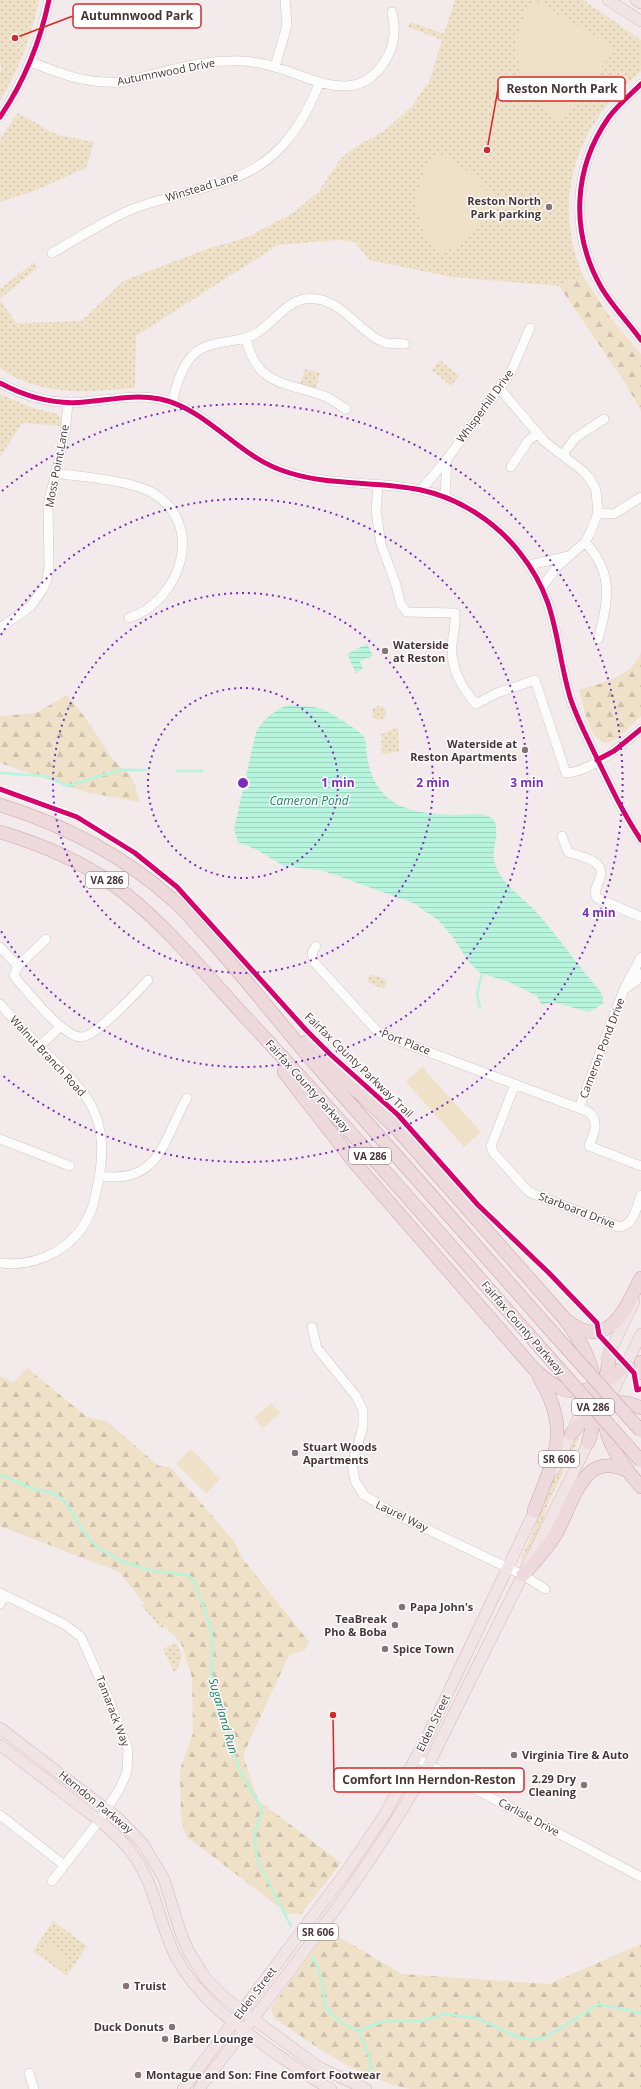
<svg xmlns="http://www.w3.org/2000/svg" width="641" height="2089" font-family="'Open Sans',sans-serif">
<defs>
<pattern id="green-dots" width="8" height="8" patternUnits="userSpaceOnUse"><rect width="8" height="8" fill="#efe1c8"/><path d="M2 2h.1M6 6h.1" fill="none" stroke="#cec2ad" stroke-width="1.8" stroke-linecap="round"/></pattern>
<pattern id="forest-firs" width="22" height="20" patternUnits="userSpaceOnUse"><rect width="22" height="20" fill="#efe1c8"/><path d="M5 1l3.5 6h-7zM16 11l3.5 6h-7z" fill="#cec2ad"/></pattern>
<pattern id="water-rules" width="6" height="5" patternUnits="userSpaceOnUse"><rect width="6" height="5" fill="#b7f4de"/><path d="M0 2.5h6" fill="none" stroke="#9fd2bf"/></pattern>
</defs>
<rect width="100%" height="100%" fill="#f2eaeb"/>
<path fill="url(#green-dots)" d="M0 0H39C32 36 19 69 0 101V72L2 69 0 64Z
M455 0H583L641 40V71C626 85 610 99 599 116 565 164 560 222 583 276L559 286 452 277 369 260 355 242 337 240 278 245 136 336 135 388C89 392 40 397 0 368V300L16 323 82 321 123 281 210 248 248 237 293 213 319 191 342 157 357 146 384 131 412 106 430 80 442 40 408 27 410 22 444 34Z
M18 113 57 135 94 142 86 168 34 191 0 202V139Z
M34 262 37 268 0 299V289Z
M440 360 459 376 451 386 432 370Z
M305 369 320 373 316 388 300 384Z
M0 394 30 407 57 414 61 419V426L22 423 0 457Z
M372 713a7 7 0 1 1 14 0a7 7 0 1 1-14 0Z
M398 727 399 752 382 754 381 734Z
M371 974 387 980 384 989 367 982Z
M575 1435H578L579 1438 548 1504 539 1531 521 1562V1557L531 1537 543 1502Z
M153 1595 174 1619 162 1629 142 1606Z
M176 1642 182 1656 177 1670 174 1672 163 1649Z
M53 1921 87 1946 67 1976 33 1951Z"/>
<path fill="url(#forest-firs)" d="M583 276 609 316 641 354V411L626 384 559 286Z
M641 652V716C632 724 621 738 610 742 590 748 583 703 579 690 601 683 634 676 641 652Z
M67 695 84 716 111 757 132 778 140 802 85 792 0 763V716L36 713Z
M27 1368 87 1417 106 1421 159 1466 170 1467 234 1541 243 1559 309 1642 305 1650 289 1655 243 1755 258 1800 341 1863 301 1914H288L186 1836 181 1818 180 1769 193 1733 192 1677 181 1643 153 1614 119 1572 0 1526V1376L14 1382Z
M328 1930 402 1974 549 1984 641 1944V2089H410C358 2078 317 2047 274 2018L271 2008Z"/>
<path fill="#efe1c8" d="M534 0 600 39H604L611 45V55L558 122C548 115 539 107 532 96 513 68 511 27 534 0Z
M437 152 470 173 488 192H494L499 200 498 206 495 211 490 213 473 232 441 256C411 227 409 184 437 152Z
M422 1067 481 1132 464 1147 406 1082Z
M271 1403 280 1413 263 1428 254 1418Z
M191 1449 220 1479 206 1494 176 1464Z
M47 1942 69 1958 62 1969 39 1952Z"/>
<path fill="url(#water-rules)" d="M367 644 373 656 360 661 363 669 356 673 347 654Z
M289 705C299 706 312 706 322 709 328 711 362 732 364 737 367 743 366 749 367 755 369 774 378 793 395 803 411 813 436 814 455 815 469 815 480 811 493 819 503 835 487 851 497 869 506 888 525 899 538 914 560 939 578 966 600 991L603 998V1004L589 1012 553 1002 542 1005 537 996 509 982 480 973 469 962 452 936 438 920 413 903 324 871 284 866 257 850 238 842 234 829 256 732C263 720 275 709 289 705Z"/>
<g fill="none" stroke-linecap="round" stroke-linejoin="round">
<path stroke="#b7f4de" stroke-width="2.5" d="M177 771H202
M0 773 45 776 68 786 119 770H146
M480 1008 477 994 482 974
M0 1475 34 1489 56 1494 66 1503 83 1531 97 1547 121 1561 153 1571 188 1575 195 1582 210 1626 213 1642 211 1673 225 1731 241 1774 261 1807V1814L255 1830V1846L258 1862 291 1926
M311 1957C323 1972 323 1990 326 2009L341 2022 358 2031 385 2021H421L445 2014 477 2018 515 2036 531 2040 546 2037 599 2004 641 2013
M358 2031C364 2047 377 2062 367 2079"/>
<g stroke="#cfc6c7" stroke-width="10">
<path id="minor" d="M31 62C63 75 87 84 123 82 157 74 194 61 230 61 246 60 263 63 278 68 315 79 357 106 385 61 395 45 396 30 392 12
M275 67 287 25 285 0
M641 84C630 95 618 105 609 117 573 168 570 232 601 287 612 306 628 322 641 340
M0 117C24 82 40 42 49 0
M52 253C79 238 105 220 135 208 166 197 198 191 229 180 276 164 301 129 319 84
M246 338C256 386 286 382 324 396 332 399 339 405 346 409
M0 383C26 397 55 405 85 402 110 400 134 394 160 399 207 409 236 454 281 470 326 487 374 480 421 490 459 498 496 522 520 553 559 602 554 642 570 697 576 716 585 733 593 750 608 781 622 812 641 840
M500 389 545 442 583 471 590 479 596 490 598 513 590 533 585 542 557 567 542 587
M172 402C177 385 181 366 195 353 211 339 237 344 255 334 277 322 287 295 317 299 342 303 357 327 377 339L386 343 405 344
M563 455 575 438 604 419
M511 467 528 441 538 433
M55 473C81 477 129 480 151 492 207 523 181 601 129 618
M378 486 376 511 381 544 396 585 401 605 407 612 455 613C456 624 453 634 452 644 450 668 461 687 476 704L497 693 535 680 566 773C591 772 623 745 641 729
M421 490 447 459 511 372 530 328
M445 498 447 459
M598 513 614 514 641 497
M585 542C614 573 609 601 598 639
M529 565 569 556
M0 628 31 606 43 589 47 579 49 568 48 505 65 433 68 403
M562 836 568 852C576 855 591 858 597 864 609 875 590 887 597 898L641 917
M46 939 18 966 14 975 18 981C31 995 62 1036 81 1037 94 1038 137 992 148 980
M316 946 312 953 314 962 377 1031 386 1036 589 1112C600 1123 594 1133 589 1146L641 1166
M0 947 18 966
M626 988 635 982 641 974
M0 1004C18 1025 39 1045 58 1065 70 1078 83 1090 91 1105 104 1129 103 1154 99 1179 96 1190 95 1201 91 1211 77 1247 38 1268 0 1263
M40 1046 60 1027
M515 1084 491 1146 493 1152 526 1189 531 1193 619 1227C634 1226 637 1206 641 1195
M579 1108 624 989 641 957
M0 1139 70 1166
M99 1176C160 1185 163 1140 187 1098
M312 1327 317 1348 356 1396 363 1410V1427L352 1464 355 1481 364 1495 393 1513 523 1575 545 1589
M0 1593 64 1624 81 1637 107 1695 128 1749 127 1772 120 1788 99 1821 52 1881
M0 1604 4 1595
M416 1758 641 1877
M0 1815 64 1865
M29 2073 34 2089"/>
</g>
<g stroke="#d6b6b7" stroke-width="12">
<path id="major" d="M608 0 641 21
M636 0 641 3
M607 1358 634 1302
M607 1404 641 1334
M554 1470 590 1394
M0 1728 118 1818 143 1844 164 1879 181 1934 189 1952 206 1979 225 1998 320 2068 366 2089
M0 1745C25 1764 50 1783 75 1802 94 1817 116 1832 131 1852 156 1884 158 1922 176 1957 198 1999 237 2026 275 2053 293 2065 311 2079 331 2089
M183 2089 346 1872 385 1814 425 1741 538 1504
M199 2089C279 1984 364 1881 429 1764L592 1435"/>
</g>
<g stroke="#cca3a7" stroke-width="14">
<path id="highway" d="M0 805C64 825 123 855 173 900 186 911 196 925 208 937 248 981 284 1029 324 1074 400 1161 478 1247 554 1334
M0 832C40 844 77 859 111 883 162 919 206 975 249 1021 350 1129 447 1242 545 1353
M306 1042 398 1130 564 1318C596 1360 603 1392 588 1443
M284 1072 354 1162 535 1370C543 1377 550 1384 560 1388 584 1399 609 1381 626 1365
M569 1322C609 1352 626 1307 641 1278
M641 1362V1373
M604 1387 611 1350
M603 1415C606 1443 623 1466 641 1487
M571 1434C590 1411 611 1393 641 1408
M534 1511C554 1457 572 1431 539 1377
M523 1575C535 1562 547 1549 556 1534 566 1517 578 1476 597 1468 607 1463 617 1467 627 1470"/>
</g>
<use href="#minor" stroke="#fdfcfc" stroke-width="9"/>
<use href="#major" stroke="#f1e4e4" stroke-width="11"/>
<use href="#highway" stroke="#edd9db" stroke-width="13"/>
<g stroke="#cca3a7" stroke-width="14" stroke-linecap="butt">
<path id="highway-bridge" d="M554 1334 641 1431
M545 1353 641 1461"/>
</g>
<use href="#highway-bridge" stroke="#edd9db" stroke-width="13"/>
<g stroke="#fff" stroke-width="8">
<path id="cycleway" d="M641 84C630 95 618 105 609 117 573 168 570 232 601 287 612 306 628 322 641 340
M0 117C24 82 40 42 49 0
M0 383C26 397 55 405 85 402 110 400 134 394 160 399 207 409 236 454 281 470 326 487 374 480 421 490 459 498 496 522 520 553 559 602 554 642 570 697 576 716 585 733 593 750 608 781 622 812 641 840
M597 760 614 751 641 729
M0 789 77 817 135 853 177 887 306 1030 330 1054 398 1115 478 1205 548 1272 597 1323 599 1335 634 1373 637 1390 641 1389"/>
</g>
<use href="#cycleway" stroke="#d6006c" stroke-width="5"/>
</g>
<g fill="none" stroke="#7b2cbf" stroke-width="2" stroke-dasharray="2 4">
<circle cx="243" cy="783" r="95"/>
<circle cx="243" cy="783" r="190"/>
<path d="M1 635A284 284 0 1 1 1 931"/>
<path d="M2 491A379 379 0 1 1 2 1075"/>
</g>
<g fill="#847477" stroke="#fff" stroke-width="1.5">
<circle cx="549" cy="207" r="4"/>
<circle cx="385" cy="651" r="4"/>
<circle cx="525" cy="750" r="4"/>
<circle cx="295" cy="1453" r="4"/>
<circle cx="402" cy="1607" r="4"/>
<circle cx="395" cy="1625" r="4"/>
<circle cx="385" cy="1649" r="4"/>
<circle cx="514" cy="1755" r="4"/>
<circle cx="584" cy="1785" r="4"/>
<circle cx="126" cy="1986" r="4"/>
<circle cx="172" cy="2027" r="4"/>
<circle cx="165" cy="2039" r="4"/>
<circle cx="138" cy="2075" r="4"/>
</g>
<g text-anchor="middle" stroke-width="3" stroke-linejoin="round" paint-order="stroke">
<g fill="#fff" stroke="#807274" stroke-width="1">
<rect x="86" y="872" width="42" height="16" rx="3"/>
<rect x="349" y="1148" width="42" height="16" rx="3"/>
<rect x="572" y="1399" width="42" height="16" rx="3"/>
<rect x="539" y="1451" width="40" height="16" rx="3"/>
<rect x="298" y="1924" width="40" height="16" rx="3"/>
</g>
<g font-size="10" font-weight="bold" fill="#493538">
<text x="107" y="884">VA 286</text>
<text x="370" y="1160">VA 286</text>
<text x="593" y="1411">VA 286</text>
<text x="559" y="1463">SR 606</text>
<text x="318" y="1936">SR 606</text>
</g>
<g font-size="11" fill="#493538" stroke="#fff">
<text transform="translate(166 72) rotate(-11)" y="4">Autumnwood Drive</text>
<text transform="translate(202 187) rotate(-17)" y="4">Winstead Lane</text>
<text transform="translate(485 406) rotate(-54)" y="4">Whisperhill Drive</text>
<text transform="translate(57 466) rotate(-79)" y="4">Moss Point Lane</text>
<text transform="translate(406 1042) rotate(21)" y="4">Port Place</text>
<text transform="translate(602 1048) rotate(-69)" y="4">Cameron Pond Drive</text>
<text transform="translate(48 1056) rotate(47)" y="4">Walnut Branch Road</text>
<text transform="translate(359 1065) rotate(44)" y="4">Fairfax County Parkway Trail</text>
<text transform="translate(308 1086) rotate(48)" y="4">Fairfax County Parkway</text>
<text transform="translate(577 1210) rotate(21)" y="4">Starboard Drive</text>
<text transform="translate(523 1328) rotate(49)" y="4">Fairfax County Parkway</text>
<text transform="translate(402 1516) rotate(26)" y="4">Laurel Way</text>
<text transform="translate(113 1711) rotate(69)" y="4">Tamarack Way</text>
<text transform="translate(433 1723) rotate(-64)" y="4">Elden Street</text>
<text transform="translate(96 1802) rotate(39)" y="4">Herndon Parkway</text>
<text transform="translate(529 1817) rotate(28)" y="4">Carlisle Drive</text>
<text transform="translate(255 1993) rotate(-53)" y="4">Elden Street</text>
</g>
<g font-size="11" font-weight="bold" fill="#493538" stroke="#fff" text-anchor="start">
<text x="541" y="205" text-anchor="end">Reston North<tspan x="541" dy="13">Park parking</tspan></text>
<text x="393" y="649">Waterside<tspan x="393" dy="13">at Reston</tspan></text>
<text x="517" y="748" text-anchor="end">Waterside at<tspan x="517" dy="13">Reston Apartments</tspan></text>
<text x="303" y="1451">Stuart Woods<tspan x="303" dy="13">Apartments</tspan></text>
<text x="410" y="1611">Papa John's</text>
<text x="387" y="1623" text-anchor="end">TeaBreak<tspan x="387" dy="13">Pho &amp; Boba</tspan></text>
<text x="393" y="1653">Spice Town</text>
<text x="522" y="1759">Virginia Tire &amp; Auto</text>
<text x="576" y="1783" text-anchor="end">2.29 Dry<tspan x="576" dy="13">Cleaning</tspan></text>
<text x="134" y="1990">Truist</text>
<text x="164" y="2031" text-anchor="end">Duck Donuts</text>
<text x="173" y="2043">Barber Lounge</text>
<text x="146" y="2079">Montague and Son: Fine Comfort Footwear</text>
</g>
<g font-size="12" font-style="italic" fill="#1d8362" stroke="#fff">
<text x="309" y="805">Cameron Pond</text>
<text transform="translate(223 1716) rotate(74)" y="4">Sugarland Run</text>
</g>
</g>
<circle cx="243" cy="783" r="6" fill="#7b2cbf" stroke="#fff" stroke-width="2"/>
<g font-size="12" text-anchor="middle" font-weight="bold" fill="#7b2cbf" stroke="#fff" stroke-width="3" stroke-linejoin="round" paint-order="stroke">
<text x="338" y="787">1 min</text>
<text x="433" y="787">2 min</text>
<text x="527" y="787">3 min</text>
<text x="599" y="917">4 min</text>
</g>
<path fill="none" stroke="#d62828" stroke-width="1.5" d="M15 38L73 16M487 150L498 89M333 1715L334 1780"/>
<g fill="#d62828" stroke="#fff" stroke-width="1.5">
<circle cx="15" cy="38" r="4"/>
<circle cx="487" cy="150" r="4"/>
<circle cx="333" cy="1715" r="4"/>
</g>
<g fill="#fff" stroke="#d62828" stroke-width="1.5">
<rect x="73" y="4" width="128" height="24" rx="4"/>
<rect x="498" y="77" width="127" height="24" rx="4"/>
<rect x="334" y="1768" width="190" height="24" rx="4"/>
</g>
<g font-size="12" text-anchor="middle" font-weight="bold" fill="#493538">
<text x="137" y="20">Autumnwood Park</text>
<text x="562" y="93">Reston North Park</text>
<text x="429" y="1784">Comfort Inn Herndon-Reston</text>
</g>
</svg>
